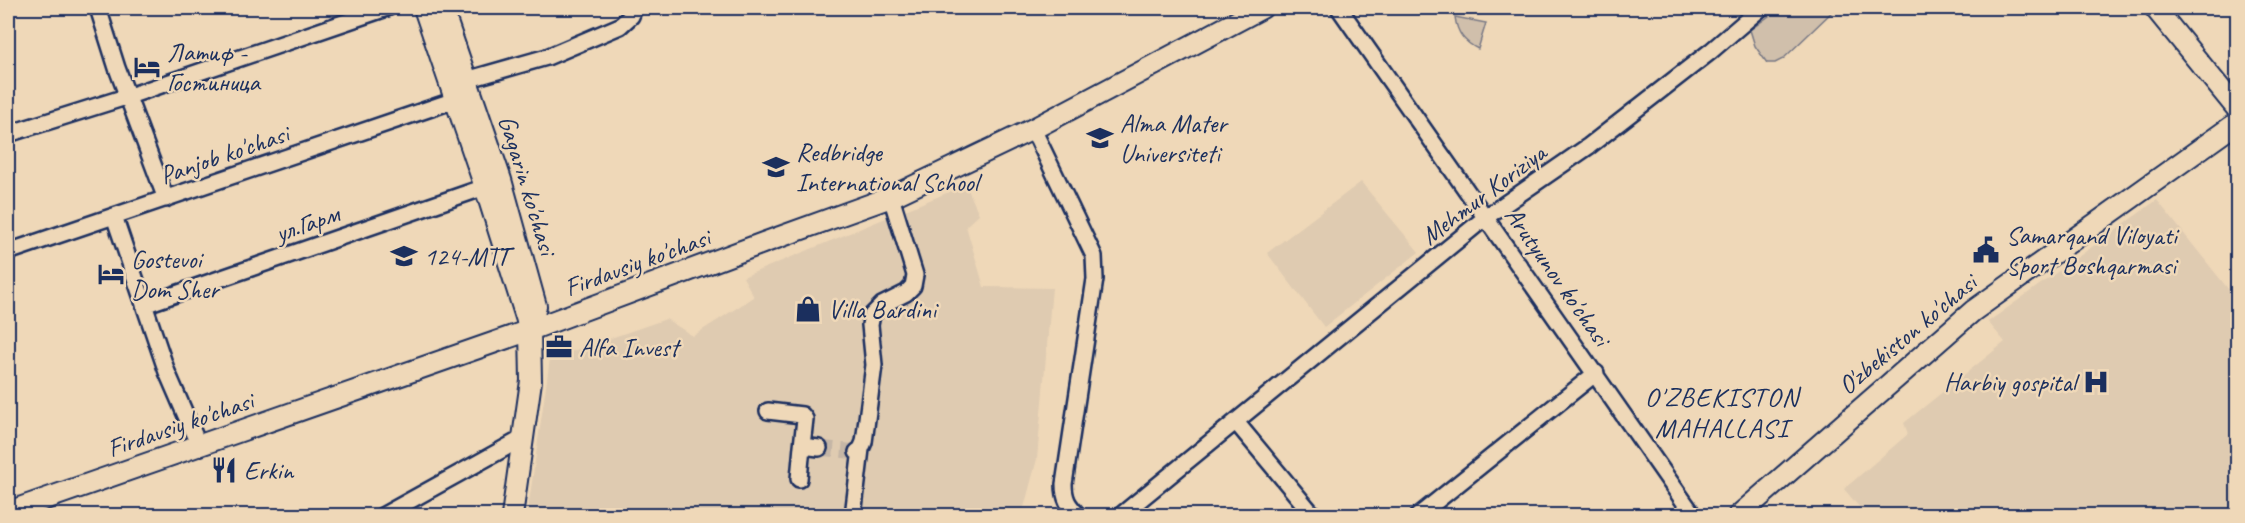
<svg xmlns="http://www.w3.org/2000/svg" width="2245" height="523" font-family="Caveat,sans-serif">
<rect width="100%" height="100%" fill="#efd8b8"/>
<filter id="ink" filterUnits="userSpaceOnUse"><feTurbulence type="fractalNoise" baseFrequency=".0167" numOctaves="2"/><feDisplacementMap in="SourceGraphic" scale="12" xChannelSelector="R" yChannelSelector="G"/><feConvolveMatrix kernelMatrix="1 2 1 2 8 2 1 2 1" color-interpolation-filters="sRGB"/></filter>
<g filter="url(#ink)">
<path fill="#dfcbb1" d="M1361 182 1419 252 1324 327 1267 253Z
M966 185 979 214 966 226 984 287 1052 288 1037 459 1022 515 527 516 550 359 666 319 693 336 754 297 743 277Z
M2157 200 2237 300V515H1866L1844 489 1908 434 1904 423 2005 342 1988 322Z"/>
<path fill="#d0bfab" stroke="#767784" stroke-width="1.5" d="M1780 8H1836L1783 59 1775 63H1767L1755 46 1750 30Z
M1455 17 1486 23 1478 49C1464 42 1457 33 1455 17Z"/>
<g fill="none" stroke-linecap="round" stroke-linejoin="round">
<path stroke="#c5b6a6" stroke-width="15" stroke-dasharray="15 8" stroke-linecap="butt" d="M819 448 857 452"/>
<g stroke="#1b2f5e" stroke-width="20">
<path id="minor" d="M98 8 117 68 166 199
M1339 8 1694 516
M466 80 547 57 620 26 631 16 634 8
M1033 129 1094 256 1095 279 1064 484C1064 499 1068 505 1079 516
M8 134 129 96 387 8
M114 216 167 372 199 446
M8 252 455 100
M144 305 485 187
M768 411 802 415 805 419 802 446
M1236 422 1314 516
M857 452 861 449 864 442 874 365 870 325 872 315 882 305 906 293 913 286 915 275 891 197
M799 479 802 446 819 448
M382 516 523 438
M853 516 861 449
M1120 516 1486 217 1589 146 1711 51 1761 8
M1418 516 1596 373"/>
</g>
<g stroke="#1b2f5e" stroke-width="24">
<path id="major" d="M424 8 485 187 530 330 531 381 512 516
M442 8 501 180 536 306 530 330
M2155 8 2238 110
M8 512 530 330 763 243 891 197 1033 129 1262 8
M1738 516 1973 311 2238 122"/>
</g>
<use href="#minor" stroke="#efd8b8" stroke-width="15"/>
<use href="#major" stroke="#efd8b8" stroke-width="20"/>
</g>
</g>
<defs>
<g id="hotel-bare" transform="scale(2.07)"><path d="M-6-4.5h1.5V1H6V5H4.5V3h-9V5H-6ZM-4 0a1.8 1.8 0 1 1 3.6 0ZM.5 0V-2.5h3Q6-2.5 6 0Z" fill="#1b2f5e" stroke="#efd8b8" stroke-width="2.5" paint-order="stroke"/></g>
<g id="university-bare" transform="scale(2.07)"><path d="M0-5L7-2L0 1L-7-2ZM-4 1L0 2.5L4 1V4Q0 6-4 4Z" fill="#1b2f5e" stroke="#efd8b8" stroke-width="2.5" paint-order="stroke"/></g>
<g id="school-bare" transform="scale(2.07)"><path d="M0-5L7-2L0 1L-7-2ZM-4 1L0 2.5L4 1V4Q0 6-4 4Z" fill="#1b2f5e" stroke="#efd8b8" stroke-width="2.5" paint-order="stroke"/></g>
<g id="civic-bare" transform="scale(2.07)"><path d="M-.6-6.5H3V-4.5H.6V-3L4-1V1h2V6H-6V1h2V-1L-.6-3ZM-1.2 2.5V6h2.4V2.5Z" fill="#1b2f5e" stroke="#efd8b8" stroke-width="2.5" paint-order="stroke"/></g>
<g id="shop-bare" transform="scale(2.07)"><path d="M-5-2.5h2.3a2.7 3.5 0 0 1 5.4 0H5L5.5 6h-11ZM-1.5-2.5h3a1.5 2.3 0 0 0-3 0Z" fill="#1b2f5e" stroke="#efd8b8" stroke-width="2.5" paint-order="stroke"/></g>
<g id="office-bare" transform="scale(2.07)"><path d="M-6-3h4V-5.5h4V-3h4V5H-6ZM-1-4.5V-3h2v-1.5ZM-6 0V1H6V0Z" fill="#1b2f5e" stroke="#efd8b8" stroke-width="2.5" paint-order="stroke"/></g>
<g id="hospital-bare" transform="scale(2.07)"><path d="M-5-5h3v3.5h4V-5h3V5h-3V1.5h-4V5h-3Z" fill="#1b2f5e" stroke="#efd8b8" stroke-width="2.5" paint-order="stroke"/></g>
<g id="restaurant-bare" transform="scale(2.07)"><path d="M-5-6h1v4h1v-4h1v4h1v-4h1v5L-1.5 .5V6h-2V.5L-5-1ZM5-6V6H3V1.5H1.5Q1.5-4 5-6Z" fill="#1b2f5e" stroke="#efd8b8" stroke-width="2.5" paint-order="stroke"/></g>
</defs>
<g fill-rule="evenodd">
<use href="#hotel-bare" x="147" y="67"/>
<use href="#university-bare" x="1100" y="138"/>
<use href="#school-bare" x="776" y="167"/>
<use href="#civic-bare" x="1986" y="250"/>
<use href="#school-bare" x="404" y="256"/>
<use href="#hotel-bare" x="111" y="274"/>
<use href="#shop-bare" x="808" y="309"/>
<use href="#office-bare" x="559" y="347"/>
<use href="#hospital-bare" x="2096" y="382"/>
<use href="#restaurant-bare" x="224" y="470"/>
</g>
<g text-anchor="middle" stroke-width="5" stroke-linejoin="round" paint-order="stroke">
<g font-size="26" fill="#1b2f5e" stroke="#efd8b8" text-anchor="start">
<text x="167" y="61">Латиф -<tspan x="167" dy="30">Гостиница</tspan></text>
<text x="1120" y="132">Alma Mater<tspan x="1120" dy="30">Universiteti</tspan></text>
<text x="796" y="161">Redbridge<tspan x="796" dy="30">International School</tspan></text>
<text x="2006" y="244">Samarqand Viloyati<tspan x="2006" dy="30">Sport Boshqarmasi</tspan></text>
<text x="424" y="265">124-MTT</text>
<text x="131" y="268">Gostevoi<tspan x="131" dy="30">Dom Sher</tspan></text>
<text x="828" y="318">Villa Bardini</text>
<text x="579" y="356">Alfa Invest</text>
<text x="2076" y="391" text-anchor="end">Harbiy gospital</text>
<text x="244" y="479">Erkin</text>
</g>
<g font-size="26" fill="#1b2f5e" stroke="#efd8b8">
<text transform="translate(224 154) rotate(-19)" y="9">Panjob ko'chasi</text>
<text transform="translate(528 185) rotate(73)" y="9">Gagarin ko'chasi</text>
<text transform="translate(1483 194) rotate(-37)" y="9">Mehmur Koriziya</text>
<text transform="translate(307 223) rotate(-19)" y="9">ул.Гарм</text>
<text transform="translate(637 262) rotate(-20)" y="9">Firdavsiy ko'chasi</text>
<text transform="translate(1558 276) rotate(55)" y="9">Arutyunov ko'chasi</text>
<text transform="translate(1907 334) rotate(-40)" y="9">O'zbekiston ko'chasi</text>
<text transform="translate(180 424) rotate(-19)" y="9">Firdavsiy ko'chasi</text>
</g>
<g font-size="27" letter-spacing="1.5" fill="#1b2f5e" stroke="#efd8b8">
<text x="1722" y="406">O'ZBEKISTON<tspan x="1722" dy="31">MAHALLASI</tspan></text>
</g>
</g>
<rect width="2245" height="523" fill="none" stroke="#efd8b8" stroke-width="30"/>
<rect x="15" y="15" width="2215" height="493" fill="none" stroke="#1b2f5e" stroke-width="2" filter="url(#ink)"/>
</svg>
